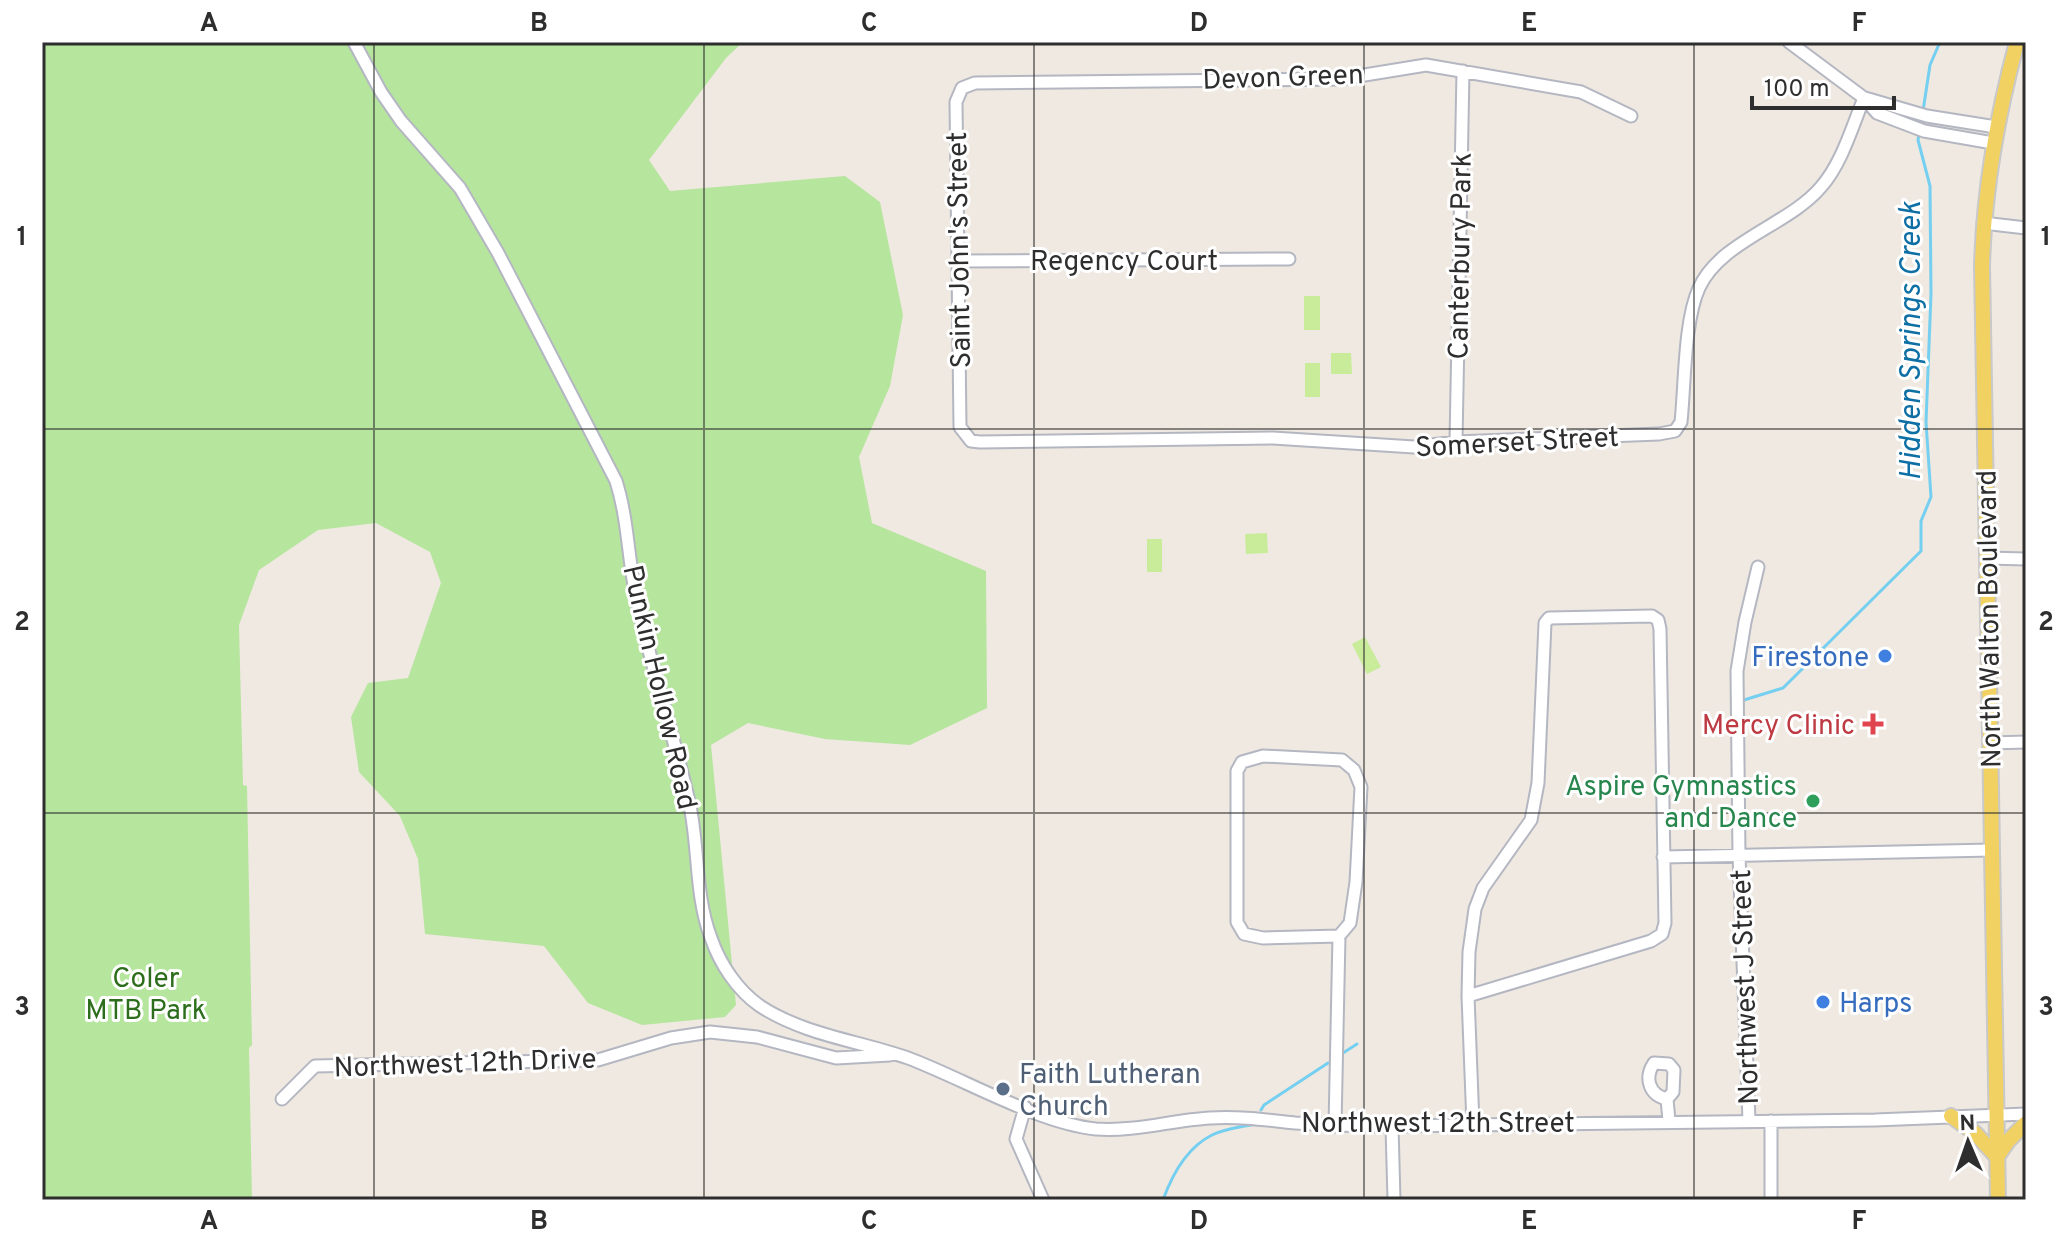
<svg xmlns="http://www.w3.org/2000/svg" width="2068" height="1242" font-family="Overpass,sans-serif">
<rect width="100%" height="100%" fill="#efe9e1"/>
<path fill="#b6e59e" d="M42 42H743L726 58 649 160 670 191 845 176 880 202 903 315 890 386 859 457 872 523 986 571 987 708 910 745 825 739 748 723 711 745 736 1005 725 1017 642 1025 588 1003 544 946 425 934 418 859 400 816 359 772 351 717 368 683 408 678 441 583 430 552 376 523 318 530 259 570 239 625 243 785 247 786 252 1045 249 1048 252 1200H42Z"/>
<path fill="#c9ec9a" d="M1304 296H1320V330H1304Z
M1331 353H1351L1352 374H1331Z
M1305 363H1320V397H1305Z
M1267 533 1268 553 1246 554 1245 534Z
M1147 539H1162V572H1147Z
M1365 637 1381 667 1367 674 1352 644Z"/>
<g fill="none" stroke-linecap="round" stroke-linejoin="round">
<path stroke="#75cff0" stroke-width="3" d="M1923 111 1930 65 1940 42
M1744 700 1783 688 1921 551V521L1931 497 1926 422 1931 294 1930 186 1918 140 1919 134
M1343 1053 1357 1044
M1261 1110 1264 1105 1328 1063
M1163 1200C1172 1175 1186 1148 1212 1135 1224 1129 1241 1127 1255 1124"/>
<g stroke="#b4b7c1" stroke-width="15">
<path id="minor" d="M354 42 381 92 401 121 460 188 498 253 616 481C629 522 628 565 638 606 653 673 675 739 690 806 699 850 695 896 711 938 720 964 737 990 760 1006 804 1035 860 1041 908 1058 964 1079 1038 1123 1096 1129 1135 1132 1172 1120 1210 1118 1239 1116 1267 1120 1295 1123 1328 1125 1360 1126 1392 1126L1875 1120 2026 1114
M1789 42 1864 98 1877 113 1924 131 1993 143
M1865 98 1927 116 1996 127
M1631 116 1581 92 1426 65 1340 79 975 83 962 88 956 102 960 427 971 441 980 442 1273 438 1414 447 1456 442 1659 434 1675 431 1681 422C1685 384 1684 321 1699 288 1720 241 1789 225 1821 187 1842 163 1852 127 1864 98
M1983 223 2026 228
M958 261 1289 259
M1456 442 1463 71
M1987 558 2026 559
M1990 743 2026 742
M1263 756 1342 760 1354 770 1361 787 1356 882 1350 923 1339 936 1263 938 1244 934 1237 922V771L1242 762Z
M1663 857 1992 850
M1468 996 1651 941 1662 934 1665 923 1660 629 1658 620 1652 616 1549 618 1545 623 1538 783 1531 820 1483 888 1475 909 1469 952 1468 996 1473 1124
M282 1099 315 1066 598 1060 671 1038 710 1032 757 1037 836 1058 890 1055
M1667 1099C1649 1095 1644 1078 1654 1063L1669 1064 1674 1070 1673 1092 1667 1099 1669 1121
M1025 1107 1016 1139 1043 1200
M1749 1121 1739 855 1737 671 1745 622 1758 567
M1771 1121V1200
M1335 1126 1339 936
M1392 1126 1394 1200"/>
</g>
<g stroke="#c9c9c9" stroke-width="18">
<path id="major" d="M1951 1116 1975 1133 1997 1157 2008 1141 2026 1123
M1998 1200 1982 266C1984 189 1997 116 2017 42"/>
</g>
<use href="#minor" stroke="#fff" stroke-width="11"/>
<use href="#major" stroke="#f2d163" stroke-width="14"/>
</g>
<path fill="none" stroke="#2e2e2e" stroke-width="2" stroke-opacity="0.55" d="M374 42V1200M704 42V1200M1034 42V1200M1364 42V1200M1694 42V1200M42 429H2026M42 813H2026"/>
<g fill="#3f7fe0" stroke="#fff" stroke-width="3">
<circle cx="1885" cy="656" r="8"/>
<circle cx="1823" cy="1002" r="8"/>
</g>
<path fill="#e0444e" stroke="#fff" stroke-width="3" d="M1869 712h8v8h8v8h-8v8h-8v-8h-8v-8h8z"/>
<circle fill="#2e9e5b" stroke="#fff" stroke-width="3" cx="1813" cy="801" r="8"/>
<circle fill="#5c6f8a" stroke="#fff" stroke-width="3" cx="1003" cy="1089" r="8"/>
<g text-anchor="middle" stroke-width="6" stroke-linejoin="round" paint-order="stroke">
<g font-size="28" fill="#2e2e2e" stroke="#fff">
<text transform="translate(1283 76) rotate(-2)" y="10">Devon Green</text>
<text transform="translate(958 250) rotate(-91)" y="10">Saint John's Street</text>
<text transform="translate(1459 256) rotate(-89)" y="10">Canterbury Park</text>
<text x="1124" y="270">Regency Court</text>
<text transform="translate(1517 441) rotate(-3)" y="10">Somerset Street</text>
<text transform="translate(1988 619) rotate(-91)" y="10">North Walton Boulevard</text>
<text transform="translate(661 687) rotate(77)" y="10">Punkin Hollow Road</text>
<text transform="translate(1744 987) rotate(-92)" y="10">Northwest J Street</text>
<text transform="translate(465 1062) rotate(-2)" y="10">Northwest 12th Drive</text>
<text x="1438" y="1132">Northwest 12th Street</text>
</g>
<g font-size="28" fill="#366cbe" stroke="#fff" text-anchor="end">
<text x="1869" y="666">Firestone</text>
<text x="1839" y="1012" text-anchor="start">Harps</text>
</g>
<g font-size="28" fill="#be3a42" stroke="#fff" text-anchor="end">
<text x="1855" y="734">Mercy Clinic</text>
</g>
<g font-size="28" fill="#27864d" stroke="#fff" text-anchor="end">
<text x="1797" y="795">Aspire Gymnastics<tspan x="1797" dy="32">and Dance</tspan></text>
</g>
<g font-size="28" fill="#2c6e1b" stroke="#fff">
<text x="146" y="987">Coler<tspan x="146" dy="32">MTB Park</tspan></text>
</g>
<g font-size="28" fill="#4e5e75" stroke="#fff" text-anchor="start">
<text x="1019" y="1083">Faith Lutheran<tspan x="1019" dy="32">Church</tspan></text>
</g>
<g font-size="30" font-style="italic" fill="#0d6fa3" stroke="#fff">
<text transform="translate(1910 341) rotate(-90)" y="10">Hidden Springs Creek</text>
</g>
</g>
<rect width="2068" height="1242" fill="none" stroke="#ffffff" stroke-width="88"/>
<g transform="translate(1968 1142) rotate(358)" stroke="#ffffff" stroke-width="6" paint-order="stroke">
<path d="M0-6L14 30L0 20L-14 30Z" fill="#2e2e2e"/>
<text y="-12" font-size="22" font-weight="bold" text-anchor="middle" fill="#2e2e2e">N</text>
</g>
<path d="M1752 96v12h142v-12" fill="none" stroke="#2e2e2e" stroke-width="4"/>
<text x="1764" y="96" font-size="24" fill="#2e2e2e" stroke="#ffffff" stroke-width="6" paint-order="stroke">100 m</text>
<rect x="44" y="44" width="1980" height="1154" fill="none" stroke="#2e2e2e" stroke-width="3"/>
<g font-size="26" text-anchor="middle" font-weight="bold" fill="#2e2e2e">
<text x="209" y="31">A</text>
<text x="539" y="31">B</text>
<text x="869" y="31">C</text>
<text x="1199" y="31">D</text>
<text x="1529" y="31">E</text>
<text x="1859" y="31">F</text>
<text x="22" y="245">1</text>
<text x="2046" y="245">1</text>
<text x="22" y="630">2</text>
<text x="2046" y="630">2</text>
<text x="22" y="1015">3</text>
<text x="2046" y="1015">3</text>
<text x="209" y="1229">A</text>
<text x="539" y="1229">B</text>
<text x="869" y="1229">C</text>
<text x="1199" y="1229">D</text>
<text x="1529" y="1229">E</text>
<text x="1859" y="1229">F</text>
</g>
</svg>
